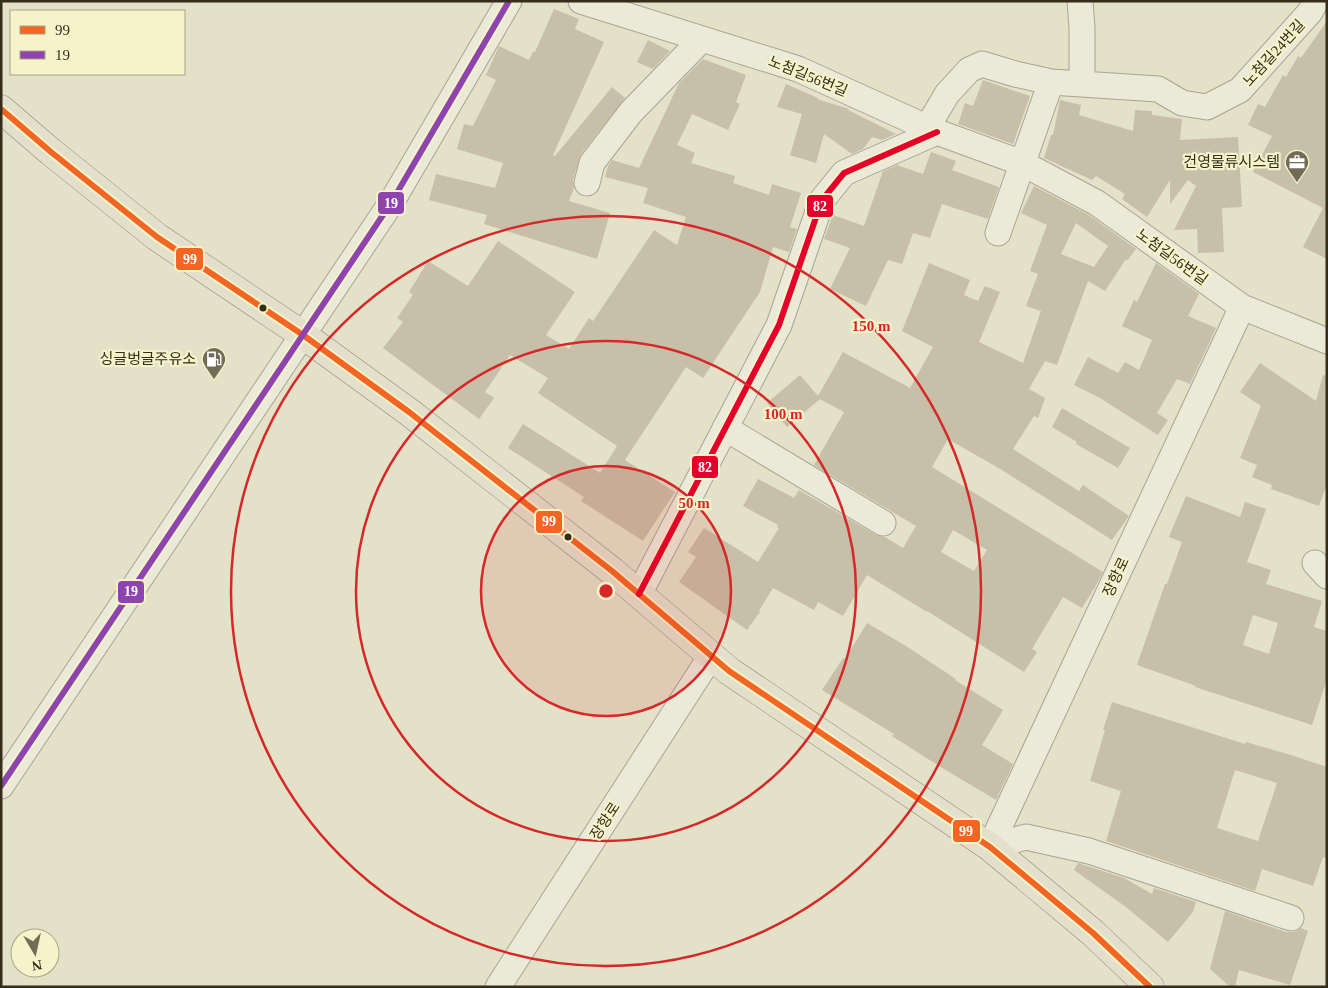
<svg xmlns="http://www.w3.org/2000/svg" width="1328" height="988" font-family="'Times New Roman','Noto Sans KR',serif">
<rect width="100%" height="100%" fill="#e3e1c7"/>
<path fill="#c7bfa8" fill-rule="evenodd" d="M554 9 579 19 575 29 604 42 553 155 555 156 612 87 625 98 581 154 573 180 574 188 569 201 610 213 597 259 484 224 487 215 429 200 436 174 495 188 503 163 457 149 464 124 473 126 496 80 486 75 499 46 529 60 533 52H535Z
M1327 21V259L1303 247 1323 208 1253 172 1272 136 1248 125 1258 104 1265 107 1283 75 1286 77 1298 56 1301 58Z
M648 40 670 51 653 69 637 62Z
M703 59 746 75 736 102 740 104 728 130 692 114 677 145 695 153 691 163 735 176 733 183 769 195 772 184 801 193 790 227 797 229 789 252 773 247 760 292 703 378 686 367 625 460 675 492 643 541 581 501 584 497 508 448 523 424 600 473 617 446 538 393 548 378 510 355 485 392 494 398 479 419 383 348 403 322 397 318 413 295 409 292 428 261 468 286 498 241 575 292 546 335 569 349 589 318 593 321 654 230 677 245 686 217 643 203 648 188 605 177 608 166 612 160 639 168 679 83Z
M983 80 1030 96 1013 144 958 124 965 103 973 106Z
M786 84 818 98 817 99 849 109 848 110 896 134 882 140 872 137 863 149 852 154 824 134 816 163 790 155 802 114 777 107Z
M1060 100 1081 105 1079 115 1133 131 1135 110 1152 111V115L1182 119 1180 140 1238 137 1242 207 1222 208 1224 252 1198 253 1197 229 1174 230 1196 186 1188 180 1170 204V180L1147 217 1122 199 1125 194 1096 176 1092 180 1044 158 1051 135H1053Z
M931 152 956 161 952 170 999 187 988 219 942 204 930 238 913 233 902 264 888 260 866 306 830 289 850 248 824 239 833 215 864 226 883 171 897 165 923 174Z
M1034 186 1089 215 1136 249 1127 261 1126 259 1105 291 1088 281 1057 365 1045 361 1029 389 1045 398 1038 418 1034 416 1013 449 1079 491 1083 485 1129 516 1112 540 1002 470 948 439 932 467 1103 572 1095 587 1082 608 1063 597 1032 649 1037 652 1024 672 927 611V612L867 575 843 616 818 602 814 610 773 588 759 611 760 612 747 630 679 582 696 557 688 552 704 528 758 562 779 528 777 527 778 525 743 506 758 479 794 498 799 490 876 535 885 537 903 548 916 526 814 465 844 412 820 399 787 427 767 403 800 375 818 396 843 352 910 388 933 347 902 331 929 263 970 280 964 295 978 301 985 286 1000 292 979 342 1023 363 1041 311 1026 306 1038 274 1030 271 1047 225 1021 213ZM1076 223 1108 246 1094 267 1061 254ZM953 530 987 550 974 571 941 552Z
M1156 263 1199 294 1188 316 1216 328 1190 384 1177 379 1157 413 1168 420 1158 435 1100 398 1074 385 1088 357 1118 373 1125 362 1139 370 1152 340 1122 326 1134 300 1137 302Z
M1260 363 1316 401 1323 375 1327 376V484L1319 506 1271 489 1272 485 1252 477 1257 465 1240 458 1261 406 1240 392Z
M1062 408 1130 448 1118 468 1076 444 1077 442 1052 427Z
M1186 496 1240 517 1245 502 1266 509 1247 562 1271 570 1266 584 1322 601 1314 627 1327 631V679L1312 725 1195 687 1196 686 1137 665 1165 584H1167L1182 542 1169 537ZM1253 615 1278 623 1269 654 1243 645Z
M867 623 906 646 956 679 955 680 1003 710 982 745 1013 764 996 800 939 766 892 736 894 734 822 690 843 658 845 659Z
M1112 702 1245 744 1246 742 1291 755 1327 767V858L1323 857 1313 886 1262 869 1255 891 1106 841 1121 791 1090 781 1105 730H1103ZM1235 770 1277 783 1258 841 1217 828Z
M1078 863 1124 878 1152 894 1154 888 1196 902 1193 912 1168 942 1126 907 1074 870Z
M1225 911 1286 932H1294L1301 928 1308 931 1290 985 1239 970 1235 987H1230L1210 969Z"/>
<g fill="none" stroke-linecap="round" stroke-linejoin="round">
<g stroke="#a8a491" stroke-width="27">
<path id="minor" d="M581 1 798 69 937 132 1022 163 1097 203 1242 307 1327 341
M1080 1 1082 28V84
M927 128 947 94 969 70 982 64 1015 74 1051 82 1158 89 1182 103 1207 107 1240 90 1310 12 1316 1
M587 183 592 163 631 112 702 39
M998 233 1051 82
M725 428 883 523
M1315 563 1327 576
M639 594 779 325 822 200 844 173 937 132
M1 786 391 203 509 1
M990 847 1242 307
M990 847 1026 837 1089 851 1291 918
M498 987 711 656"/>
</g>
<g stroke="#8d8978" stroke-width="29">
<path id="major" d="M1 109 51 152 157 237 303 335 409 412 612 571 729 671 990 847 1093 933 1150 987"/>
</g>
<use href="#minor" stroke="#ebead9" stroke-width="25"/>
<use href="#major" stroke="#e2e0ca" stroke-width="28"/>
<g stroke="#f6f3cb" stroke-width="10">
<path id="bus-1" d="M1 109 51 152 157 237 303 335 409 412 612 571 729 671 990 847 1093 933 1150 987"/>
</g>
<g stroke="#f6f3cb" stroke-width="10">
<path id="bus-2" d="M1 786 391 203 509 1"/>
</g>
<g stroke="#f6f3cb" stroke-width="10">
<path id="bus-3" d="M639 594 779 325 822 200 844 173 937 132"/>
</g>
<use href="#bus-1" stroke="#f26522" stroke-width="6"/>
<use href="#bus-2" stroke="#8e44ad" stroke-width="6"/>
<use href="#bus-3" stroke="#e4002b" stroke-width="6"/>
</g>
<circle cx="606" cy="591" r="125" fill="#d62828" fill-opacity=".12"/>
<g fill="none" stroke="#d62828" stroke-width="2.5">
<circle cx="606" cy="591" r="125"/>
<circle cx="606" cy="591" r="250"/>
<circle cx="606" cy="591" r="375"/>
</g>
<defs>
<g id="office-pin" transform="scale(1.25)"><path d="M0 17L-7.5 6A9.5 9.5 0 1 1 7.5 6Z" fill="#726c57" stroke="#f6f3cb"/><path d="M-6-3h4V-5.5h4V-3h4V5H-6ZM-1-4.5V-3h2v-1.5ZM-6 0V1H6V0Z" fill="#fff"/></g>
<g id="fuel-pin" transform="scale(1.25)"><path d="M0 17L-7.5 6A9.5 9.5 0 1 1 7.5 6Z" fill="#726c57" stroke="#f6f3cb"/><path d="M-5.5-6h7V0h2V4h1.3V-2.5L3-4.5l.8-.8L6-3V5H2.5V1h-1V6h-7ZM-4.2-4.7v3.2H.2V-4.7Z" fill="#fff"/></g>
</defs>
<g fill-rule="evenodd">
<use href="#office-pin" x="1297" y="162"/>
<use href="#fuel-pin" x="214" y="359"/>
</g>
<g fill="#352d1a" stroke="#f6f3cb" stroke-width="2">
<circle cx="263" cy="308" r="4.5"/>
<circle cx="568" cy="537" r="4.5"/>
</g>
<g text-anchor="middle" stroke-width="4.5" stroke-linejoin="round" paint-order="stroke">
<g font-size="15" fill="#352d1a" stroke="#f6f3cb">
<text transform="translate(1274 53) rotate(-48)" y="5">노첨길24번길</text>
<text transform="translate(808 76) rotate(22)" y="5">노첨길56번길</text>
<text transform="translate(1172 257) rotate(36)" y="5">노첨길56번길</text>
<text transform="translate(1116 577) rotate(-65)" y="5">장항로</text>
<text transform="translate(605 821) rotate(-57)" y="5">장항로</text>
</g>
<g font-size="15" fill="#352d1a" stroke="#f6f3cb" text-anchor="end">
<text x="1280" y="167">건영물류시스템</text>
<text x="196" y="364">싱글벙글주유소</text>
</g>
</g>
<circle cx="606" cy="591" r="8" fill="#d62828" stroke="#f6f3cb" stroke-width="2.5"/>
<g font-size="15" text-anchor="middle" font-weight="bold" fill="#d62828" stroke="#f6f3cb" stroke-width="4.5" stroke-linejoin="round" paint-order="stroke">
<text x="871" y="331">150 m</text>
<text x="783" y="419">100 m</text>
<text x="694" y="508">50 m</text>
</g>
<g stroke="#f6f3cb" stroke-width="2">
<rect x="377" y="191" width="28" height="24" rx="5" fill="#8e44ad"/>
<rect x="806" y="194" width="28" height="24" rx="5" fill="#e4002b"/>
<rect x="175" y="247" width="29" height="24" rx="5" fill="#f26522"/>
<rect x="691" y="455" width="28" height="24" rx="5" fill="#e4002b"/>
<rect x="535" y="510" width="28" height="24" rx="5" fill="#f26522"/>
<rect x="117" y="580" width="28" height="24" rx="5" fill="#8e44ad"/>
<rect x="952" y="819" width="29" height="24" rx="5" fill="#f26522"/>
</g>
<g font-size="14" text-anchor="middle" font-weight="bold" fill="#fff">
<text x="391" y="208">19</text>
<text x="820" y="211">82</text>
<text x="190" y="264">99</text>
<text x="705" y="472">82</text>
<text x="549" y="526">99</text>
<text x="131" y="596">19</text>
<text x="966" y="836">99</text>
</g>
<rect width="1328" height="988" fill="none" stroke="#352d1a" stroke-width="5"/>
<rect x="10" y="10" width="175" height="65" fill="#f6f3cb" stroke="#a9a484"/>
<rect x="20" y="26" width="25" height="8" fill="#f26522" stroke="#a9a484"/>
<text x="55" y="35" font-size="15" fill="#352d1a">99</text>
<rect x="20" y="51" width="25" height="8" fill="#8e44ad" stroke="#a9a484"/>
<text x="55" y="60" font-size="15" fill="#352d1a">19</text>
<g transform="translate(35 953) rotate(171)"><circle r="24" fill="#f6f3cb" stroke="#a9a484"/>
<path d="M0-4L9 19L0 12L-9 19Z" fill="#726c57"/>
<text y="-8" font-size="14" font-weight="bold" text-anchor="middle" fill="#352d1a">N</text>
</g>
</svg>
